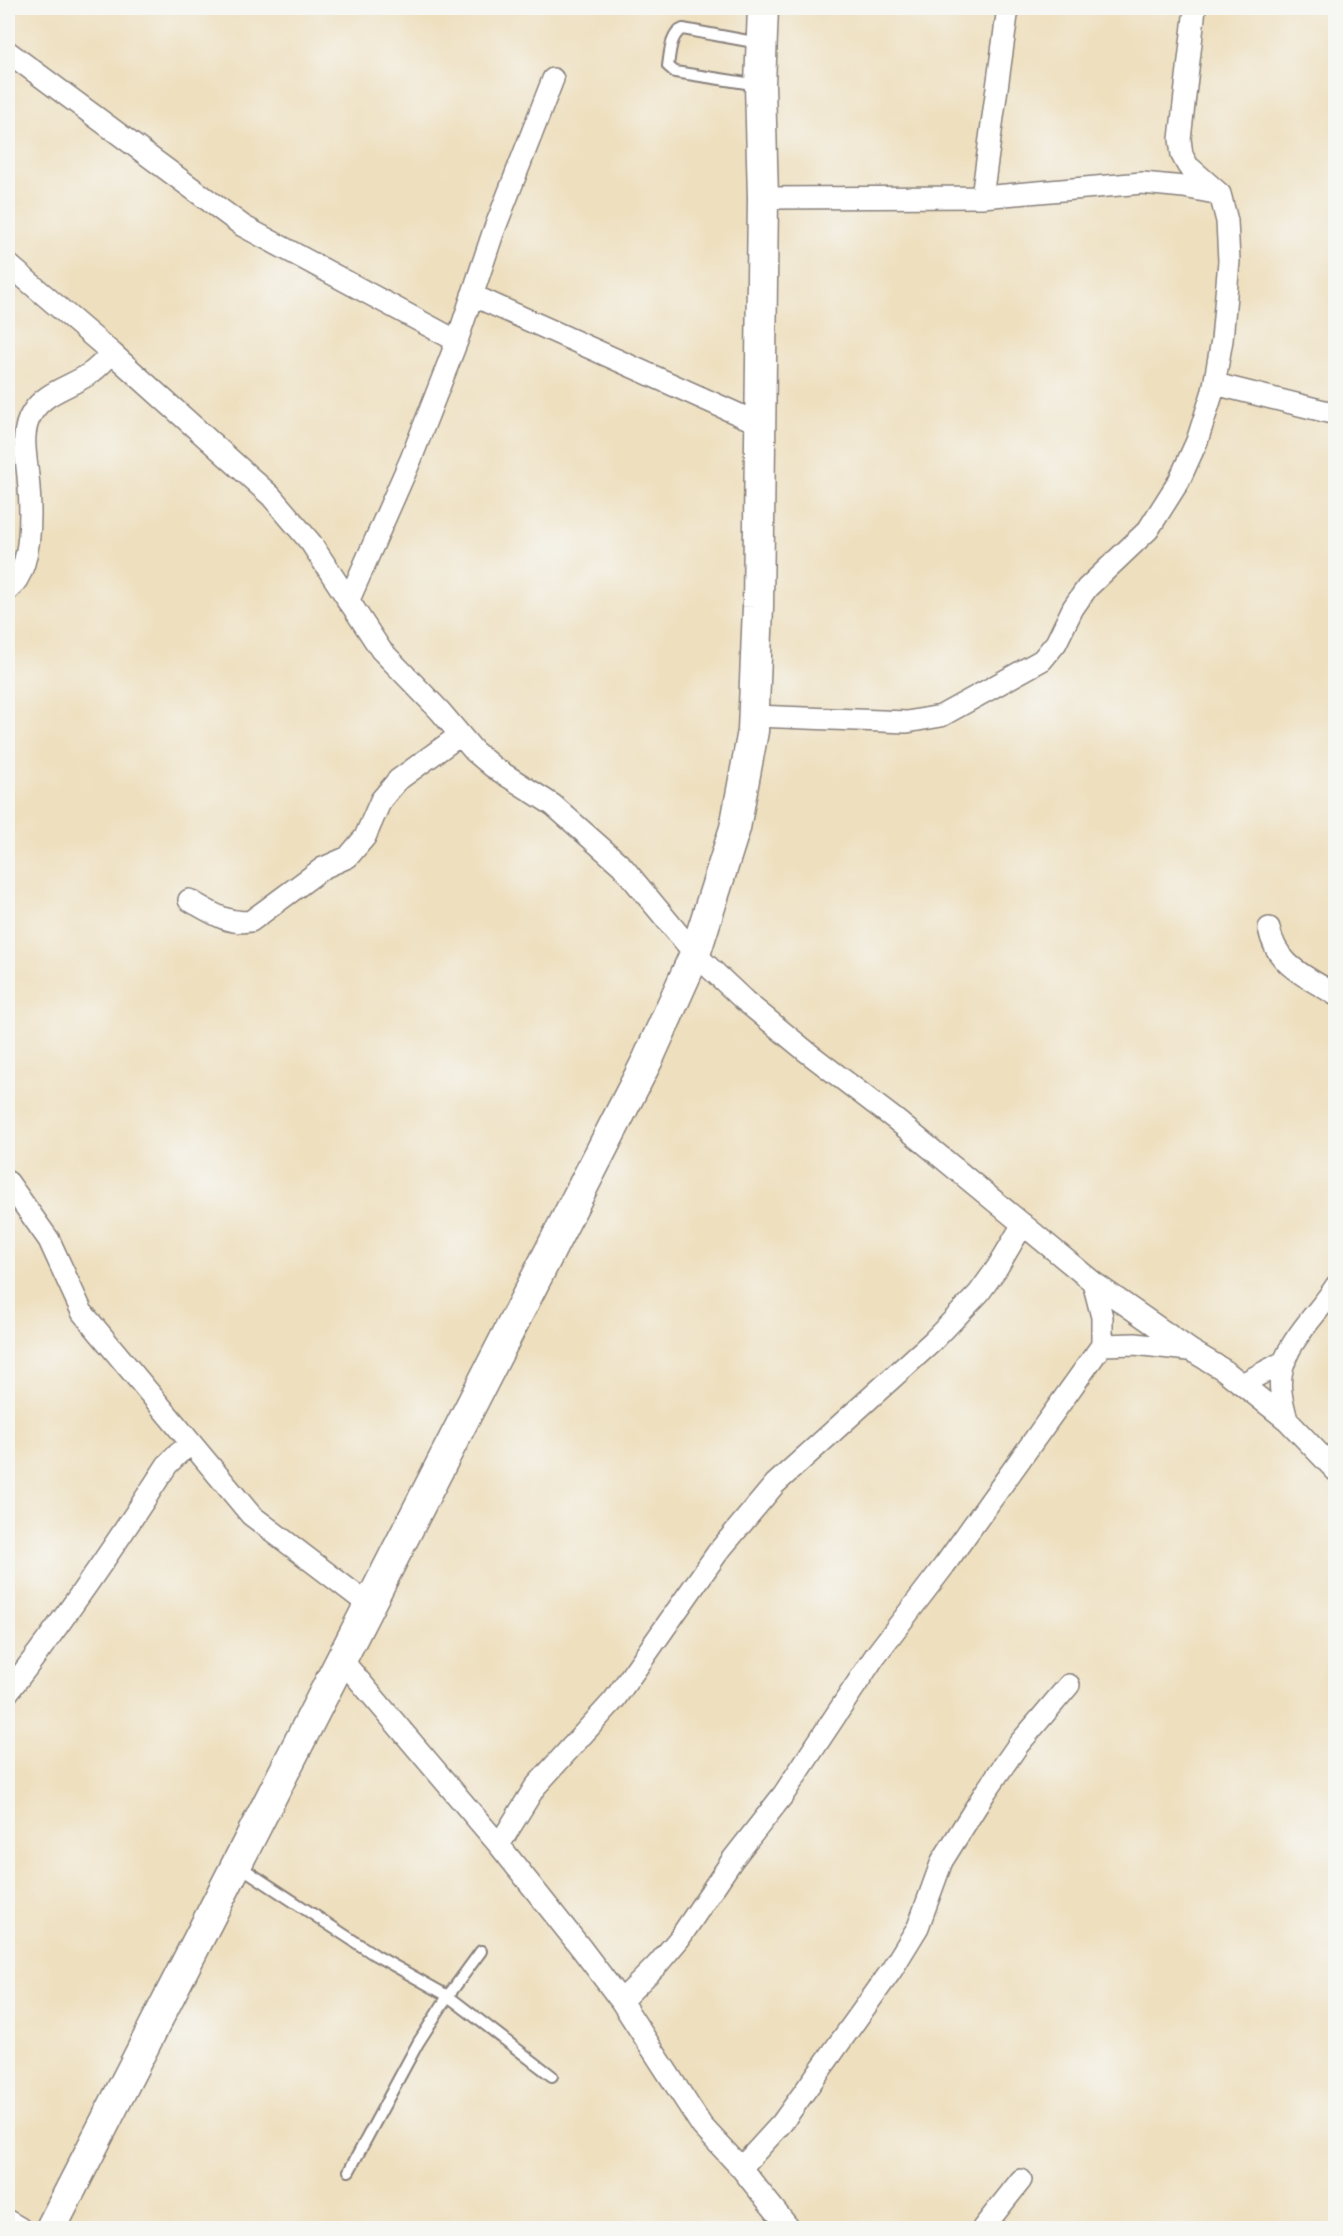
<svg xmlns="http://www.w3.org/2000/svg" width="1343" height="2236" font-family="'Indie Flower',sans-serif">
<rect width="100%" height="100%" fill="#f6f6f2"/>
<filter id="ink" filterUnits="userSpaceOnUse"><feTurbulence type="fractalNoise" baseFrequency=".0167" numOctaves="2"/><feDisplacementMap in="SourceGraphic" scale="12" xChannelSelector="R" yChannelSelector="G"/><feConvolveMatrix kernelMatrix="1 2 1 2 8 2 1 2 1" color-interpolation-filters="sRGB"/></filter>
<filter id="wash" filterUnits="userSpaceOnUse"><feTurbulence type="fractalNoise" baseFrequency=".008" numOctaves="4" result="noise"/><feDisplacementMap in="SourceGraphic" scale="24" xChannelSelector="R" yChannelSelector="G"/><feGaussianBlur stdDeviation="1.35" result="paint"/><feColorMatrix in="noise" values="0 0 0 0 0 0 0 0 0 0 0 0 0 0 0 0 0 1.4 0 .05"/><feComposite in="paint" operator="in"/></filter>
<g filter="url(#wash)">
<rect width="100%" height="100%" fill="#eedfbe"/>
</g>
<g filter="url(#ink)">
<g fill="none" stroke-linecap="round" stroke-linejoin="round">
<g stroke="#88807c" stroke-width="14">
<path id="lane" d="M759 43 683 29C670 34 670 54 668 66L675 72 759 85
M238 1865 375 1955 448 1996 552 2076
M349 2171 418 2043 448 1996 481 1951"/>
</g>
<g stroke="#88807c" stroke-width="24">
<path id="street" d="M8 52 243 226 457 341
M982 197 1008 8
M763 198 982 197 1142 183 1184 187 1220 194
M8 264 112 353 271 496 311 543 381 650 440 711 474 751 493 767 553 805 622 866 695 954 745 1001 807 1052 896 1120 1093 1282 1192 1351 1224 1370 1287 1420 1336 1471
M472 295 760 424
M1215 384 1336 414
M8 590C34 569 31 507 28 476 26 455 20 432 32 413 45 391 72 387 92 372 99 367 106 359 112 353
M348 602 411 459 457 341 493 233 553 79
M753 716 907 722 941 716 1042 660 1056 643 1073 608 1087 588 1148 530 1179 481 1197 441 1213 391 1222 340 1229 261 1227 221 1220 194 1188 166 1182 155 1180 139 1195 8
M189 900C209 911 227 925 251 921L323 868 348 857 365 837 381 800 398 780 460 735
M1269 928C1276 966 1306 976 1336 995
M8 1182 49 1240 82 1312 251 1515 369 1605
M1102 1345 1135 1344 1188 1350
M1242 1384 1285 1361
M1287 1420C1285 1411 1282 1402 1281 1392 1275 1349 1315 1319 1336 1286
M341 1659 499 1845 581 1948 621 2001 702 2126 741 2168 789 2228
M8 1692C65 1619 117 1543 167 1465L179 1453 192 1444
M499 1845 535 1787 614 1700 718 1552 775 1484 932 1342 979 1293 997 1268 1023 1224
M621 2001 657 1965 679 1939 733 1859 783 1795 875 1656 944 1566 1102 1345V1317L1093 1282
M741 2168 782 2123 891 1971 918 1927 942 1861 986 1791 1018 1745 1069 1685
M8 2221 20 2228
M983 2228 1021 2180"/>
</g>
<g stroke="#88807c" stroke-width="33">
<path id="secondary" d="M51 2228 648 1059 695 954 735 828 753 731 758 607 763 198 760 85 763 8"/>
</g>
<use href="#lane" stroke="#fff" stroke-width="10"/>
<use href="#street" stroke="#fff" stroke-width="21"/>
<use href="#secondary" stroke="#fff" stroke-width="30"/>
</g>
</g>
<rect width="1343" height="2236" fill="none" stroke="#f6f6f2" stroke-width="30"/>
</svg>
